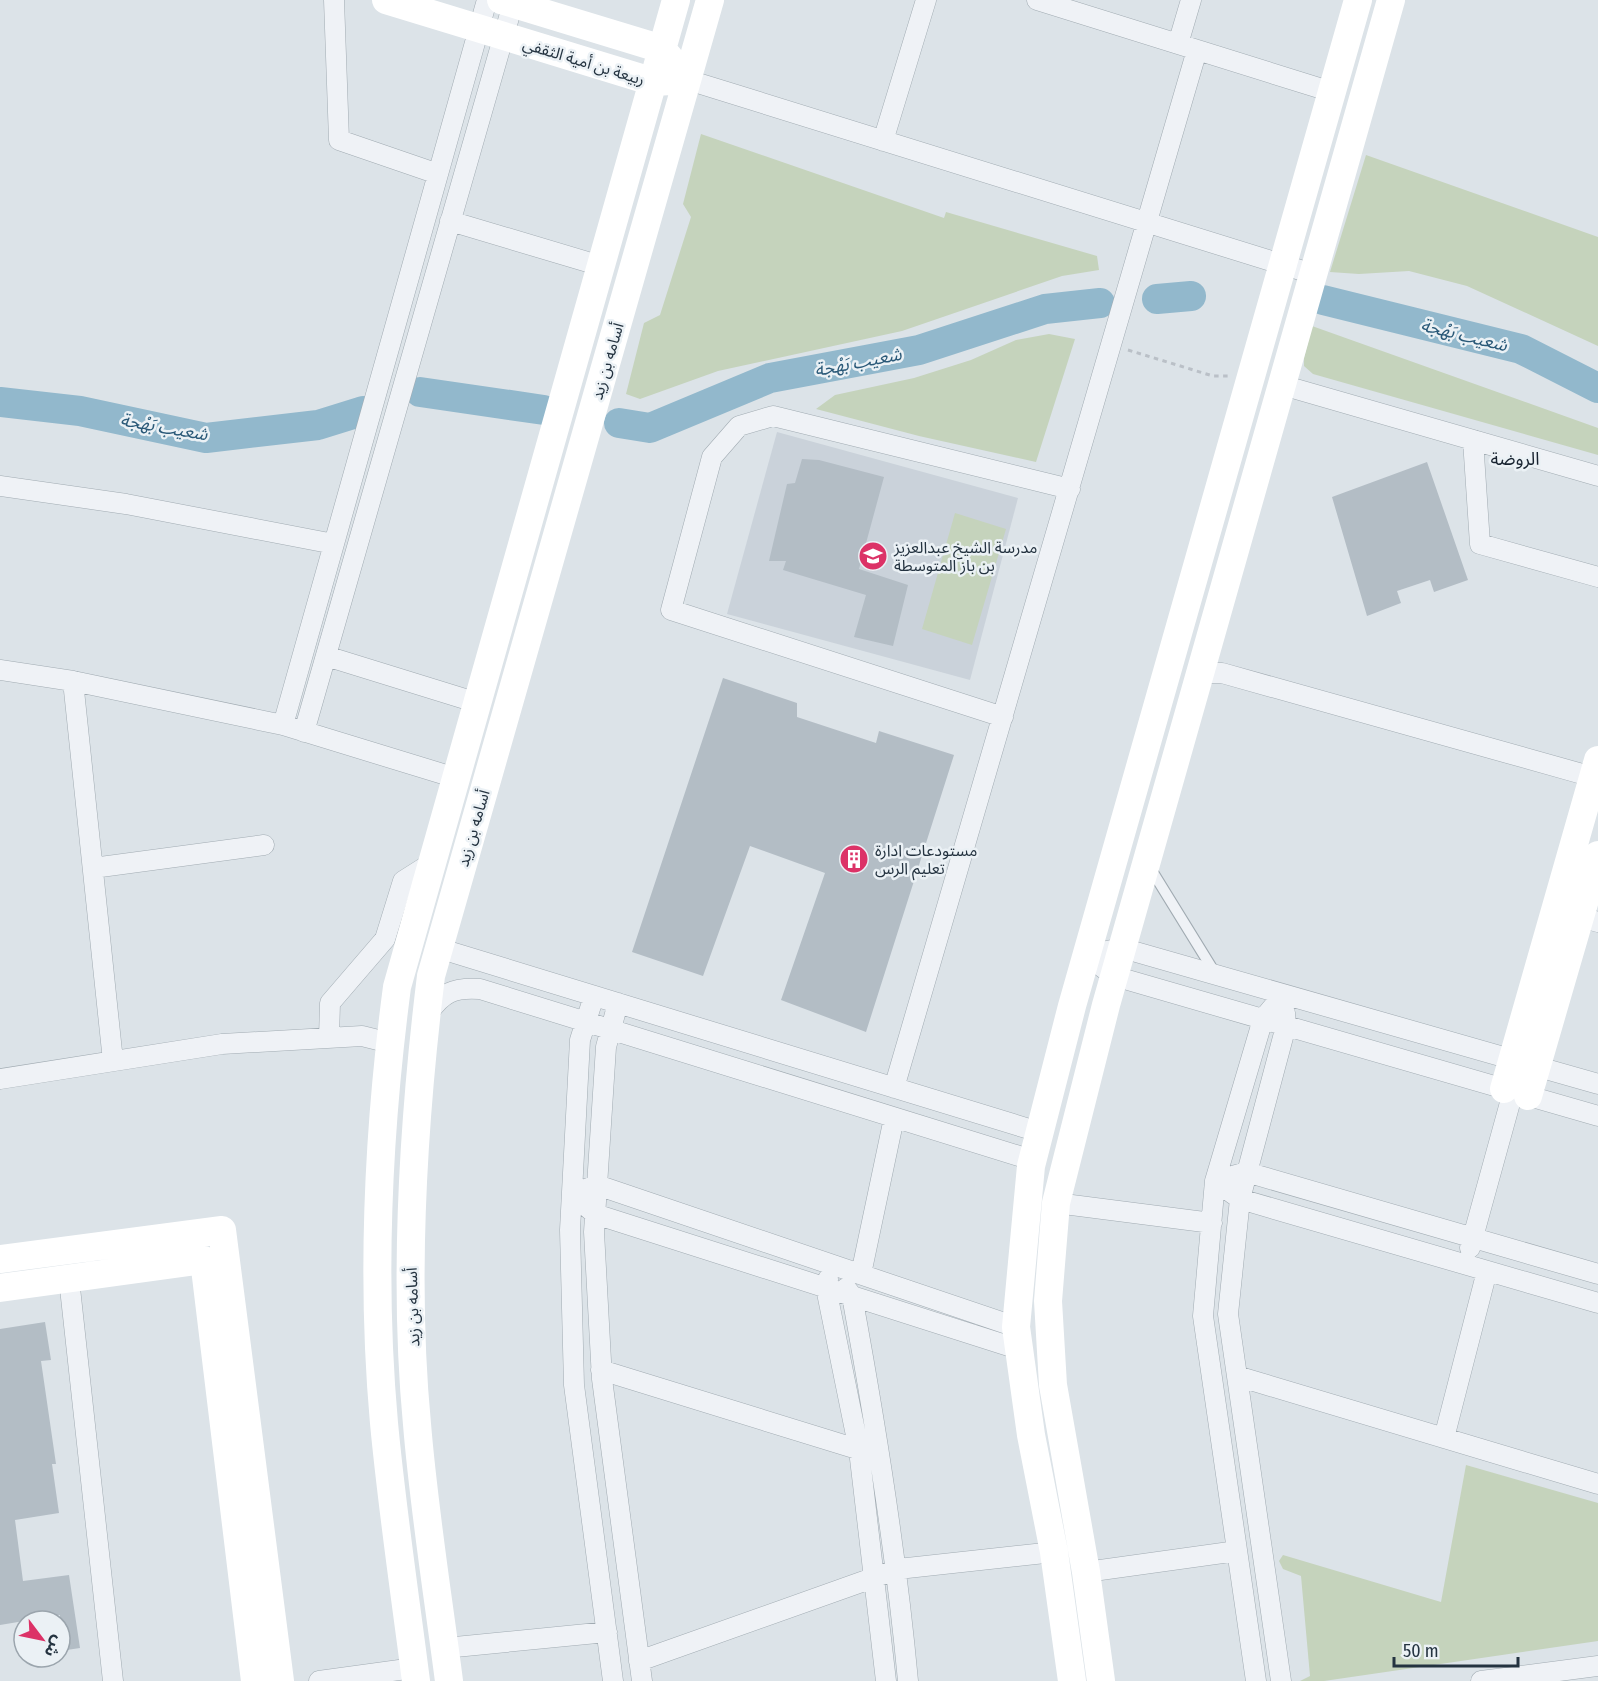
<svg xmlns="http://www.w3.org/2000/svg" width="1598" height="1681" font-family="'Fira Sans Condensed','Noto Sans Arabic',sans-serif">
<rect width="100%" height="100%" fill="#dce3e8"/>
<path fill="#cad2da" d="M777 432 1018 498 970 680 727 614Z"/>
<path fill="#c5d3bc" d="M701 134 944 218 946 212 1097 256 1099 270 1062 276 902 331 718 371 640 399 626 394 644 323 660 315 691 217 683 204Z
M1366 155 1598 237V346L1467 286 1409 271 1359 274 1330 272Z
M1312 326 1598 428V455L1313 374 1304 366V358Z
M1049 334 1075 339 1036 462 919 436 816 409 835 395 914 378 971 360 1016 340Z
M955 513 1006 529 972 645 922 629Z
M1466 1465 1598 1503V1641L1324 1681H1300L1310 1676 1301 1576 1283 1569 1279 1561 1283 1555 1441 1602Z"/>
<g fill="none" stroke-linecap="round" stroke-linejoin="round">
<path stroke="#92b8cc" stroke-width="30" d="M1157 299 1191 296
M1323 300 1521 349 1598 388
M420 392 544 410
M0 402 80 411 206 438 318 425 363 411
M619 423 650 428 770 378 919 350 1045 309 1100 303"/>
</g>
<path fill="#b3bdc5" d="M802 459 819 460 884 477 859 569 908 585 893 646 854 637 866 595 783 570 786 561H769L787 484 795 483Z
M1427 462 1468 580 1434 592 1430 580 1397 591 1401 603 1367 616 1332 497Z
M723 678 797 703V717L876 743 879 731 954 755 866 1032 781 1000 825 873 750 846 703 976 632 952Z
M45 1322 51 1360 41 1361 56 1464H52L59 1513 15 1520 23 1581 69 1575 80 1648 60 1651V1615L0 1625V1329Z"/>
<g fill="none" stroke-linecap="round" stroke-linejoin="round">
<g stroke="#a1abb2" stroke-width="12">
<path id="lane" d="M1149 866 1215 973"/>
</g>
<g stroke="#a1abb2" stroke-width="21">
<path id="street" d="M334 0 339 140 438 174
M1037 0 1332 92
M1178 44 1191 0
M688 80 1313 274
M883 141 926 0
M450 221 601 266
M1282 385 1598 476
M1473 440 1480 544 1598 577
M0 486 126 504 334 544
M326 656 478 703
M0 670 73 681 283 725 456 778
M1200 673H1222L1593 777
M73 681 113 1061
M1003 717 671 610 712 457 739 426 773 416 1070 489
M283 725 487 0
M304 732 514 0
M93 868 264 845
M1580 917 1598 922
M438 948 1039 1132
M594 996 580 1040 570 1230 574 1385 613 1681
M618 1003 606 1047 594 1232 602 1379 642 1681
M427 1015C442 993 453 987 480 989L1032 1160
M329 1038 330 1003 385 939 403 881 433 862
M0 1079 222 1044 362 1036 390 1043
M1598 1084 1122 948 1086 955 1114 976 1598 1116
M894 1088 1197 50
M1056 1203 1212 1223
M1470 1248 1513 1092
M861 1274 894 1118
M1598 1274 1246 1172 1215 1181 1240 1199 1598 1303
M69 1279 113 1681
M828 1279 826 1288 859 1450 886 1681
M846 1288 852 1296C876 1426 896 1550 908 1681
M1016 1327 597 1185 572 1194 595 1214 1018 1349
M601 1370 870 1453
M1237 1376 1598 1484
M1444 1438 1487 1271
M1086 1572 1237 1551
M445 1648 607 1632
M639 1661 898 1569 1054 1552
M319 1681 414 1668
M1256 1681 1203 1316 1215 1181 1263 1019 1283 995
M1281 1681 1228 1314 1240 1199 1286 1026 1285 1013
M1481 1681 1598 1666"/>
</g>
<path stroke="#bac0c7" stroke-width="3" stroke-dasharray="4.5 4.5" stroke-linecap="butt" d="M1128 350 1213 376H1229"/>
<use href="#lane" stroke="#eff2f6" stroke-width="10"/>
<use href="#street" stroke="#eff2f6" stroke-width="20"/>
<path stroke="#fff" stroke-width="28" d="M386 0 654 82 671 81
M501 0 662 49 673 62
M1504 1089 1598 760
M1528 1096 1598 855
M0 1259 222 1230 280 1681
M0 1288 204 1260 255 1681
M416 1681C405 1595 392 1509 384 1423 371 1279 378 1131 397 987L676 0
M449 1681C438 1596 424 1510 417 1424 403 1277 413 1123 431 976L710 0
M1072 1681 1054 1552 1031 1435 1016 1327 1031 1166 1072 1006 1358 0
M1101 1681 1086 1572 1053 1385 1048 1301 1056 1203 1106 1005 1391 0"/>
</g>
<defs>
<g id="school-disc" transform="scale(1.5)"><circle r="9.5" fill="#dc3267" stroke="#ebf1f5"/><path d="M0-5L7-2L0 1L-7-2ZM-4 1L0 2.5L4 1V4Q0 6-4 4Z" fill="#fff"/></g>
<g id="building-disc" transform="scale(1.5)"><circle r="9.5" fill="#dc3267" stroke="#ebf1f5"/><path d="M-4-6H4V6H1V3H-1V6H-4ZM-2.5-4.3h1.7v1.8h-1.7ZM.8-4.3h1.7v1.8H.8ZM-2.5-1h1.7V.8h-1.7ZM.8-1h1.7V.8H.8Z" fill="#fff"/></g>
</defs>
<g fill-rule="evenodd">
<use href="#school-disc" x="873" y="556"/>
<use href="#building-disc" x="854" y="859"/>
</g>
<g text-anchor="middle" stroke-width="5" stroke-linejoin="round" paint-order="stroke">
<g font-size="16" fill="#243340" stroke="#ebf1f5">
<text transform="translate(584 61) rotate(17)" y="6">ربيعة بن أمية الثقفي</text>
<text transform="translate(607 361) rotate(-74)" y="6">أسامه بن زيد</text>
<text transform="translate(473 828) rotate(-74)" y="6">أسامه بن زيد</text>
<text transform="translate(412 1307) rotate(-92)" y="6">أسامه بن زيد</text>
</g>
<g font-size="16" fill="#243340" stroke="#ebf1f5" text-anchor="start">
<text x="894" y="553">مدرسة الشيخ عبدالعزيز<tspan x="894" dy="18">بن باز المتوسطة</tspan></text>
<text x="875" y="856">مستودعات ادارة<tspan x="875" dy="18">تعليم الرس</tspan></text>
</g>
<g font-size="18" font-style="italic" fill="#2a5978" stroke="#ebf1f5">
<text transform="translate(1464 335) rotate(14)" y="6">شعيب بَهْجة</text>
<text transform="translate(858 362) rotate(-11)" y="6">شعيب بَهْجة</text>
<text transform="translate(164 427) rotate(10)" y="6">شعيب بَهْجة</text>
</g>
<g font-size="18" fill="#172330" stroke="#ebf1f5">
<text x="1515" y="465">الروضة</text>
</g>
</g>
<g transform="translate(42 1639) rotate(122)"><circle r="28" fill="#ebf1f5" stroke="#9ba5ad" stroke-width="1.5"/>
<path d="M0-4.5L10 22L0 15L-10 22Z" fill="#dc3267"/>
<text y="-9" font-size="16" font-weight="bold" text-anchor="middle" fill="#243340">ش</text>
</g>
<path d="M1394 1657v9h124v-9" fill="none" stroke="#243340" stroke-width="3"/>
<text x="1403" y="1657" font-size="18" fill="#243340" stroke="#ebf1f5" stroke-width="4.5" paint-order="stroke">50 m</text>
</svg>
